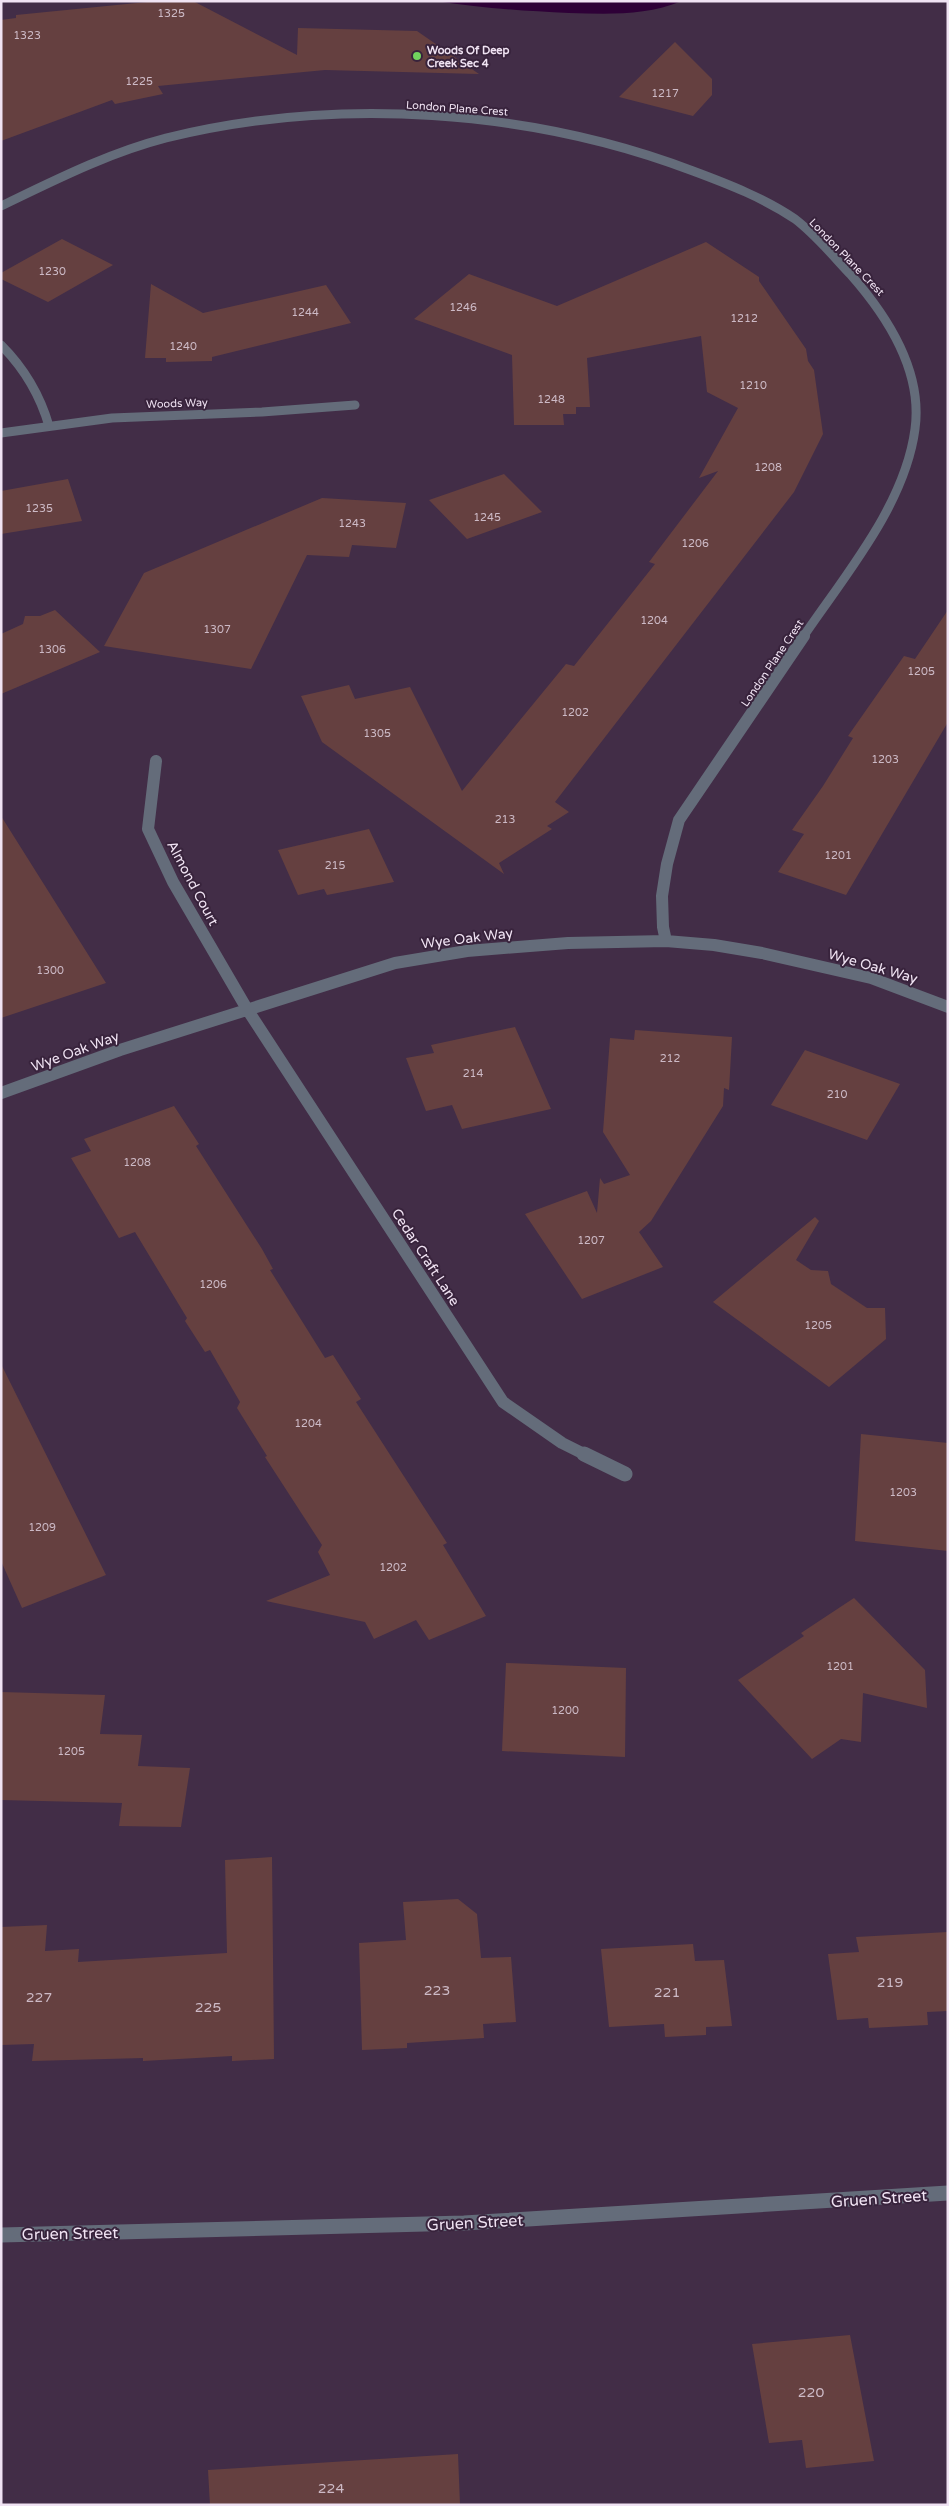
<svg xmlns="http://www.w3.org/2000/svg" width="949" height="2506" font-family="'Varela Round',sans-serif">
<rect width="100%" height="100%" fill="#422d47"/>
<path fill="#2e0037" d="M436 1H682C645 16 608 14 569 13 523 11 482 8 436 1Z"/>
<path fill="#654040" d="M157 1H193L297 55 298 28 417 31 479 74 325 70 158 86 163 94 115 104 112 100 1 141V20L16 18V15Z
M675 42 712 79V95L693 116 619 97Z
M62 239 113 265 48 302 1 279V273Z
M706 242 759 277V281L806 349 808 361 814 370 823 434 794 492 555 802 569 812 547 826 552 829 499 863 504 874 322 742 301 696 349 685 355 699 410 687 462 791 566 664 574 666 655 564 649 562 718 471 699 478 738 408 707 392 701 336 587 358 590 407H576V414H563L564 425H514L512 355 414 319 469 274 557 306Z
M151 284 203 313 326 285 351 323 212 357V361L166 362V358H145Z
M504 474 542 512 467 539 429 500Z
M68 479 82 521 1 534V491Z
M322 498 406 503 396 548 352 545 349 557 307 555 251 669 104 646 144 573Z
M55 610 100 652 1 694V634L23 624 25 616H40Z
M948 610V722L846 895 778 872 804 834 792 830 823 786 853 738 848 736 904 656 915 659Z
M1 816 106 983 1 1018Z
M369 829 394 882 327 895 324 889 298 895 278 850Z
M515 1027 551 1109 462 1129 452 1105 426 1111 406 1058 434 1053 431 1045Z
M635 1030 732 1037 729 1090 724 1088 723 1106 651 1221 639 1232 663 1267 582 1299 525 1214 587 1191 597 1213 600 1178 604 1184 630 1175 603 1132 610 1038 634 1040Z
M805 1050 900 1084 867 1140 771 1105Z
M174 1106 199 1144 196 1146 262 1249 273 1269 270 1270 325 1358 333 1355 361 1399 356 1402 447 1543 443 1545 486 1616 429 1640 416 1620 374 1639 365 1622 266 1601 330 1575 318 1552 322 1545 265 1457 267 1456 237 1408 240 1402 210 1350 205 1352 185 1321 187 1318 135 1232 119 1238 71 1158 91 1151 84 1139Z
M815 1217 819 1221 796 1260 811 1270 828 1271 831 1284 867 1308H885L886 1339 829 1387 713 1302Z
M1 1364 106 1575 22 1608 1 1561Z
M861 1434 948 1443V1551L855 1541Z
M854 1598 925 1670 927 1708 863 1693 861 1742 841 1739 812 1759 738 1680 804 1636 801 1633Z
M506 1663 626 1668 625 1757 502 1751Z
M1 1692 105 1695 100 1734 142 1735 138 1766 190 1768 181 1827 119 1826 122 1803 1 1800Z
M272 1857 274 2059 232 2061V2056L143 2061V2058L32 2061 34 2044 1 2045V1927L47 1925 45 1951 79 1949 78 1962 227 1953 225 1860Z
M458 1899 477 1914 481 1958 511 1957 516 2022 483 2024 484 2038 407 2043V2048L362 2050 359 1943 406 1940 403 1902Z
M948 1932V2011L927 2012 928 2025 869 2028 868 2018 837 2020 828 1954 859 1952 856 1937Z
M693 1944 695 1961 724 1960 732 2026 706 2027V2035L665 2037 664 2024 609 2027 601 1949Z
M850 2335 874 2461 806 2468 802 2440 769 2443 752 2344Z
M458 2454 460 2505H210L208 2470Z"/>
<g fill="none" stroke-linecap="round" stroke-linejoin="round">
<path stroke="#646c7a" stroke-width="9" d="M1 206C55 180 108 153 166 138 336 96 530 109 693 171 728 184 764 198 795 219 816 235 833 256 851 275 888 317 923 371 915 429 905 505 845 575 803 637
M1 345C24 368 40 395 49 426
M1 433 112 418 262 412 355 405"/>
<path stroke="#646c7a" stroke-width="12" d="M156 761 148 829 173 882 247 1009 503 1402 562 1443 586 1455
M666 941 663 927 662 896 667 864 679 820 804 636
M1 1093 120 1050 395 963 467 951 568 943 666 941 714 945 762 953 871 978 948 1007"/>
<path stroke="#646c7a" stroke-width="15" d="M584 1454 625 1474
M1 2235 464 2223 948 2193"/>
</g>
<circle fill="#71d25e" stroke="#38233c" stroke-width="2" cx="417" cy="56" r="5"/>
<g text-anchor="middle" stroke-width="4" stroke-linejoin="round" paint-order="stroke">
<g font-size="11" fill="#cdbac6">
<text x="171" y="17">1325</text>
<text x="27" y="39">1323</text>
<text x="139" y="85">1225</text>
<text x="665" y="97">1217</text>
<text x="52" y="275">1230</text>
<text x="463" y="311">1246</text>
<text x="305" y="316">1244</text>
<text x="744" y="322">1212</text>
<text x="183" y="350">1240</text>
<text x="753" y="389">1210</text>
<text x="551" y="403">1248</text>
<text x="768" y="471">1208</text>
<text x="39" y="512">1235</text>
<text x="487" y="521">1245</text>
<text x="352" y="527">1243</text>
<text x="695" y="547">1206</text>
<text x="654" y="624">1204</text>
<text x="217" y="633">1307</text>
<text x="52" y="653">1306</text>
<text x="921" y="675">1205</text>
<text x="575" y="716">1202</text>
<text x="377" y="737">1305</text>
<text x="885" y="763">1203</text>
<text x="505" y="823">213</text>
<text x="838" y="859">1201</text>
<text x="335" y="869">215</text>
<text x="50" y="974">1300</text>
<text x="670" y="1062">212</text>
<text x="473" y="1077">214</text>
<text x="837" y="1098">210</text>
<text x="137" y="1166">1208</text>
<text x="591" y="1244">1207</text>
<text x="213" y="1288">1206</text>
<text x="818" y="1329">1205</text>
<text x="308" y="1427">1204</text>
<text x="903" y="1496">1203</text>
<text x="42" y="1531">1209</text>
<text x="393" y="1571">1202</text>
<text x="840" y="1670">1201</text>
<text x="565" y="1714">1200</text>
<text x="71" y="1755">1205</text>
</g>
<g font-size="11" font-weight="bold" fill="#f0e3f3" stroke="#38233c" text-anchor="start">
<text x="427" y="54">Woods Of Deep<tspan x="427" dy="13">Creek Sec 4</tspan></text>
</g>
<g font-size="11" fill="#f0e3f3" stroke="#38233c">
<text transform="translate(457 108) rotate(4)" y="4">London Plane Crest</text>
<text transform="translate(847 257) rotate(46)" y="4">London Plane Crest</text>
<text transform="translate(177 403) rotate(-2)" y="4">Woods Way</text>
<text transform="translate(772 663) rotate(-56)" y="4">London Plane Crest</text>
</g>
<g font-size="14" fill="#f0e3f3" stroke="#38233c">
<text transform="translate(193 883) rotate(62)" y="5">Almond Court</text>
<text transform="translate(467 938) rotate(-7)" y="5">Wye Oak Way</text>
<text transform="translate(873 966) rotate(16)" y="5">Wye Oak Way</text>
<text transform="translate(75 1051) rotate(-20)" y="5">Wye Oak Way</text>
<text transform="translate(426 1257) rotate(57)" y="5">Cedar Craft Lane</text>
</g>
<g font-size="14" fill="#cdbac6">
<text x="890" y="1987">219</text>
<text x="437" y="1995">223</text>
<text x="667" y="1997">221</text>
<text x="39" y="2002">227</text>
<text x="208" y="2012">225</text>
<text x="811" y="2397">220</text>
<text x="331" y="2493">224</text>
</g>
<g font-size="16" fill="#f0e3f3" stroke="#38233c">
<text transform="translate(879 2198) rotate(-4)" y="6">Gruen Street</text>
<text transform="translate(475 2222) rotate(-3)" y="6">Gruen Street</text>
<text transform="translate(70 2233) rotate(-1)" y="6">Gruen Street</text>
</g>
</g>
<rect width="949" height="2506" fill="none" stroke="#f0e3f3" stroke-width="5"/>
</svg>
